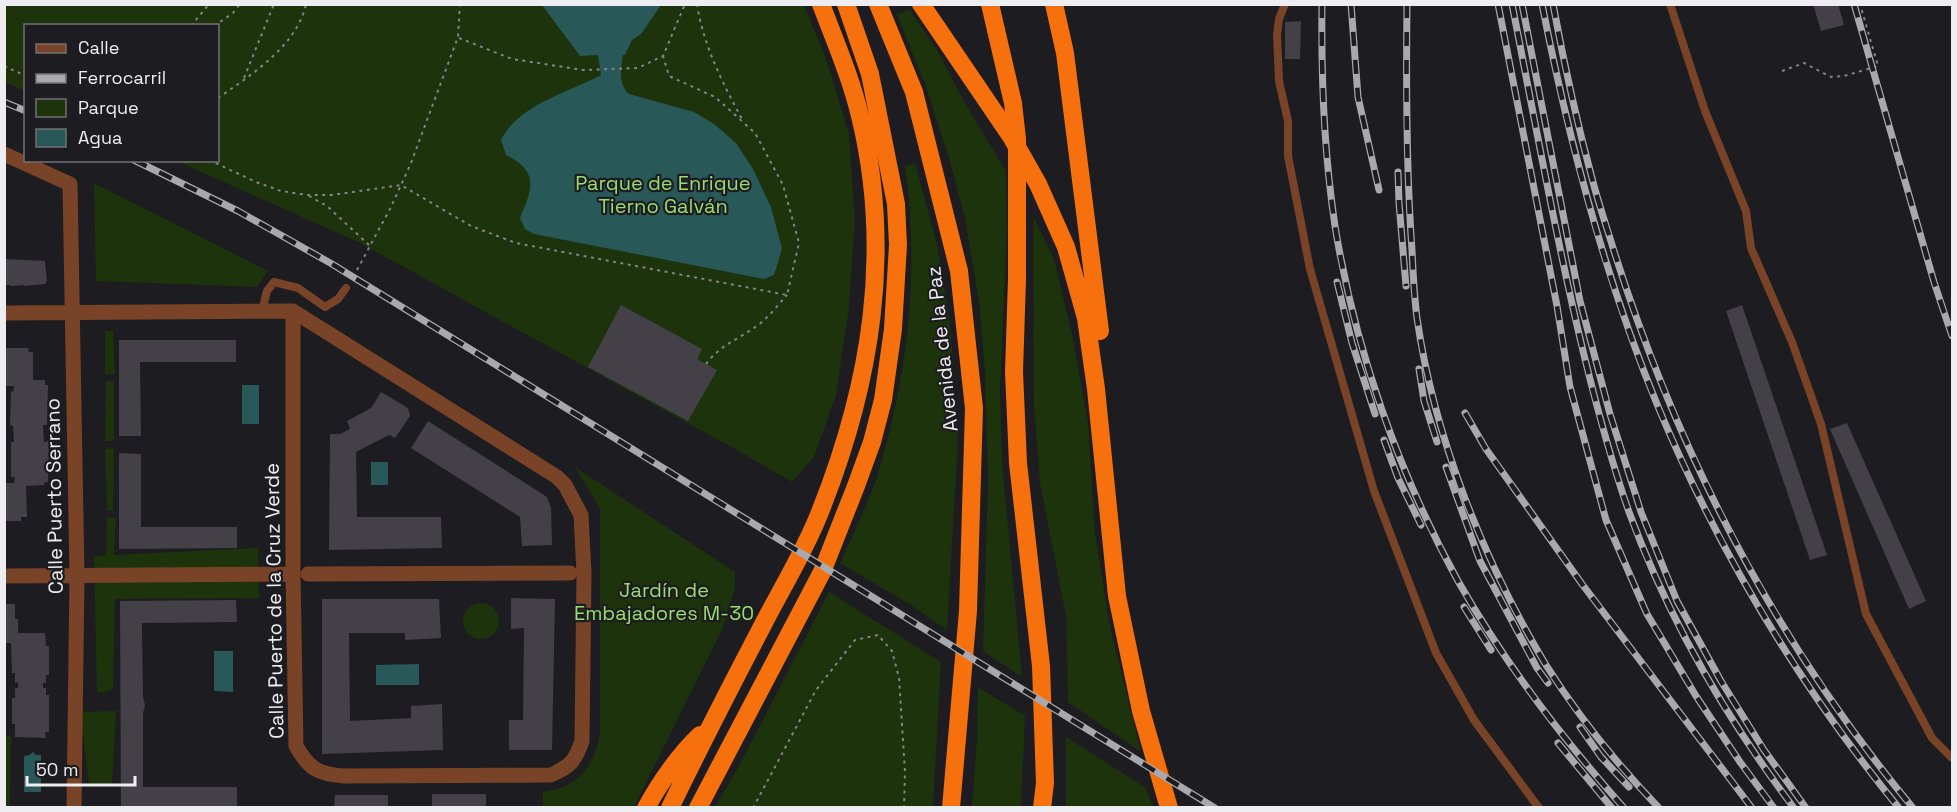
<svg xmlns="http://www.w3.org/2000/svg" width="1957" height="812" font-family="'Space Grotesk',sans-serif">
<rect width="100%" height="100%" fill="#1d1c21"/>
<path fill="#1c330b" d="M5 5H804L827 61 849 134 855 219 849 307 836 395 814 457 792 482 744 454 360 243 177 161 218 160V26H26L25 91 5 82Z
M909 9 937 50 966 105 1006 171 1007 227 1000 392 1002 462 1022 677 983 651 988 481 985 372 979 301 965 219 949 158 925 84 897 15Z
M915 163 936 240 950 321 958 442 947 630 911 605 840 563C852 536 866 508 876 480 908 378 920 271 905 166Z
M94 183 268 271 257 287 96 281Z
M1033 216 1054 259 1072 334 1088 422 1095 533 1110 627 1141 752 1068 702 1066 616 1040 483 1034 406Z
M105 331H113L115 374H105Z
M114 380V441H105L106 381Z
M114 448 113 510H107L105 449Z
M575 467 735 572V588L722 630 634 807H543V792C577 788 595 766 600 734V509Z
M107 517H116L114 555 258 548 259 598 115 599 113 690 97 693 94 556 106 555Z
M829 592 941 662 933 807H715L739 766Z
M463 621a18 18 0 1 1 36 0a18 18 0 1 1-36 0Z
M978 687 1025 716 1021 807H972L977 740Z
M116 711 112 785 89 786 80 712Z
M5 736H11L10 807H5Z
M1066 737 1146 788 1153 807H1066Z"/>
<path fill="#295859" d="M542 5H661L641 34 632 40 625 55H623C621 67 618 85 629 94L694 112 714 124 736 143 753 169 771 207 782 249 774 275 764 279 534 234 525 229 520 218C532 190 540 171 506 155L501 140C519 104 568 93 601 75L598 55 580 56Z
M242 385H259V424H242Z
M371 462H388V485H371Z
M214 651H233V692L214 691Z
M419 664V685H376V665Z
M33 752 36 755H41V792H24V756L29 755Z"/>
<path fill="#434147" d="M1813 4H1838L1844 25 1821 31Z
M1301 21 1300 59H1285V22Z
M5 259 45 261 47 281 45 284 24 286V285L10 286 11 285H4Z
M621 305 702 349 697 359 717 370 688 421 588 367Z
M1742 305 1827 555 1810 560 1726 311Z
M119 340H236V362H140L141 436H119Z
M4 348H28L29 352H33V380H45V385H48L47 425H43L44 442 49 441 48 482H45L44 485 26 486 27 517H21V521H4V483H14L15 477H11V442H14L13 426 10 425 11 391 13 392 14 386H4Z
M381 392 408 408 410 416 395 438 389 435 356 452 357 517H441L442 548 329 550 330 434H340L350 429 347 421 371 408Z
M428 421 547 497 551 508 552 545 522 546 520 517 411 448Z
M1847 423 1926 601 1909 609 1830 429Z
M119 453 141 454V527H237V548L119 549Z
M511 598 555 599 552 750H509V720H523L524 628 511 629Z
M322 599H439L441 638 405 640V633H349L350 721 411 718V706L442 704 443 750 322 754Z
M236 600 237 622 142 623V631L143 696 145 705 143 713V787H237V808H121L120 601Z
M4 604H15V619H18V633H45L46 646H49V675H46V683H43V688H46V695H49V732H45L46 738 15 737V724H12V698H15V688H18V682L15 683V673H12L11 643H4Z
M432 794H486V808H432Z
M335 795H388V808H334Z"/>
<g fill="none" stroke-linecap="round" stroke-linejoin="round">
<path stroke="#848388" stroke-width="2" stroke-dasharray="3 4.5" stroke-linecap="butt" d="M697 4C703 45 724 86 743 121
M191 26 209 4
M214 26 233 13 240 4
M459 38 512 59 583 70 638 68 663 56 685 4
M4 66 26 76
M1782 71 1804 63 1831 77 1844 76 1878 66 1860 4
M244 78 274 4
M218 98C251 75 297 46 306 4
M209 160 256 182 281 191 307 195H332L401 185 471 226 516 243 787 295 799 243 783 185 755 133 715 97 669 76 663 56
M309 196 327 206 369 245
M357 270 391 207 411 163 458 37 460 4
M706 364C721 344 738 340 758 325 769 317 778 305 787 295
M753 808 816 690 855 640 878 635 892 651 899 678 905 772 904 808"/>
<path stroke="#784326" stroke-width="8" d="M1285 4 1279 19 1277 35 1279 81 1288 121V156L1310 269 1374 491 1436 653 1474 720 1539 808
M1670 4 1705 111 1746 211 1751 248 1792 342 1821 424 1866 614 1932 738 1952 758
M262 311 267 291 274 282 298 288 325 307 338 299 346 288"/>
<path stroke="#784326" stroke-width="15" d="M4 154 70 184 77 576 74 808
M4 313 293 311 557 477 565 485 581 515 584 573 582 741C575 761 571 766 551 775L344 776C318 774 309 769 296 746L293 574V311
M308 574 570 573
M4 576 293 574"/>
<path stroke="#f6700e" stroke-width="18" d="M878 4 914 92 959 271 974 408 968 611 951 808
M921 4 1012 138 1038 184 1066 247 1086 318 1096 389 1117 596 1141 711 1169 808
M990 4 996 30
M1054 4 1065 53 1100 331
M1017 279 1014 372 1018 463 1041 666 1045 783 1042 808
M646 808C661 781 677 757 700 735
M670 808C701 744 734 680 767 617 785 583 806 548 820 512 871 384 893 252 860 116 851 78 835 41 821 4
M698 808 822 572 856 486 872 442 883 400 893 329 898 245 896 204 870 74 846 4"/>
<g stroke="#a9a8ac" stroke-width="7">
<path id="rail" d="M1322 4C1321 79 1324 153 1335 226 1355 349 1398 472 1458 581 1504 662 1562 738 1624 808
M1351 4 1358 97 1379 190
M1407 4C1406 86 1406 168 1412 250 1413 272 1414 295 1417 318 1434 437 1484 562 1546 665 1578 716 1617 764 1659 808
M1498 4 1557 306 1570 387 1606 520 1647 614 1696 696 1740 762 1774 808
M1512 4C1535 121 1556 239 1584 355 1597 408 1611 461 1629 512 1668 618 1726 718 1794 808
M1522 4 1580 301 1610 414 1641 512 1677 601 1721 681 1764 750 1806 808
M1542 4C1569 142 1605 279 1659 409 1719 552 1801 688 1899 808
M1553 4C1564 64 1577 123 1593 182 1599 205 1607 228 1614 251 1678 454 1777 644 1913 808
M1854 4 1934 282 1952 336
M4 102 26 111
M134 160 238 211 332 264 1215 808
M1398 172 1399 203 1406 286
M1337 282 1352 343 1375 414
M1419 369 1424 401 1437 442
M1465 413 1486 449 1582 584 1752 808
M1384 440 1398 478 1421 525
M1446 467 1480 561 1537 668 1548 683
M1464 607 1491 650
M1580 727 1601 757 1629 787
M1558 743 1612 808"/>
</g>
<use href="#rail" stroke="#1d1c21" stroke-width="4.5" stroke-dasharray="14" stroke-linecap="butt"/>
<path stroke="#f6700e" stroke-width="18" d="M996 30 1013 103 1017 139V279"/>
</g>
<g text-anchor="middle" stroke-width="4.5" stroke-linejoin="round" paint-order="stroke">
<g font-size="20" fill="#99dd6f" stroke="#1d1c21">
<text x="663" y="190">Parque de Enrique<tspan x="663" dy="23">Tierno Galván</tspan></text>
<text x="664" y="597">Jardín de<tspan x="664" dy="23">Embajadores M-30</tspan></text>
</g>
<g font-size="20" fill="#eeedf1" stroke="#1d1c21">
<text transform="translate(942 349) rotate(-96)" y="7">Avenida de la Paz</text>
<text transform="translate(54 496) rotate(-91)" y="7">Calle Puerto Serrano</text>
<text transform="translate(274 601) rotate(-91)" y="7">Calle Puerto de la Cruz Verde</text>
</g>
</g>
<rect width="1957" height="812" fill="none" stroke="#eeedf1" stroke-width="12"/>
<rect x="24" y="24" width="195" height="138" fill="#1d1c21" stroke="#717074" stroke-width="1.5"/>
<rect x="36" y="44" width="30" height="9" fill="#784326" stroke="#717074" stroke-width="1.5"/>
<text x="78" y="54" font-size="18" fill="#eeedf1">Calle</text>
<rect x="36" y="74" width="30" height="9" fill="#a9a8ac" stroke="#717074" stroke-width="1.5"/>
<text x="78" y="84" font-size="18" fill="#eeedf1">Ferrocarril</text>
<rect x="36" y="99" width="30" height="18" fill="#1c330b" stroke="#717074" stroke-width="1.5"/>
<text x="78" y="114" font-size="18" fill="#eeedf1">Parque</text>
<rect x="36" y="129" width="30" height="18" fill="#295859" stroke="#717074" stroke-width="1.5"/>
<text x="78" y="144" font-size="18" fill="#eeedf1">Agua</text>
<path d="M27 776v9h108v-9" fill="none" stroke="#eeedf1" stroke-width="3"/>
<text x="36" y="776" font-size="18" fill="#eeedf1" stroke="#1d1c21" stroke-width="4.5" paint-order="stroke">50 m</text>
</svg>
